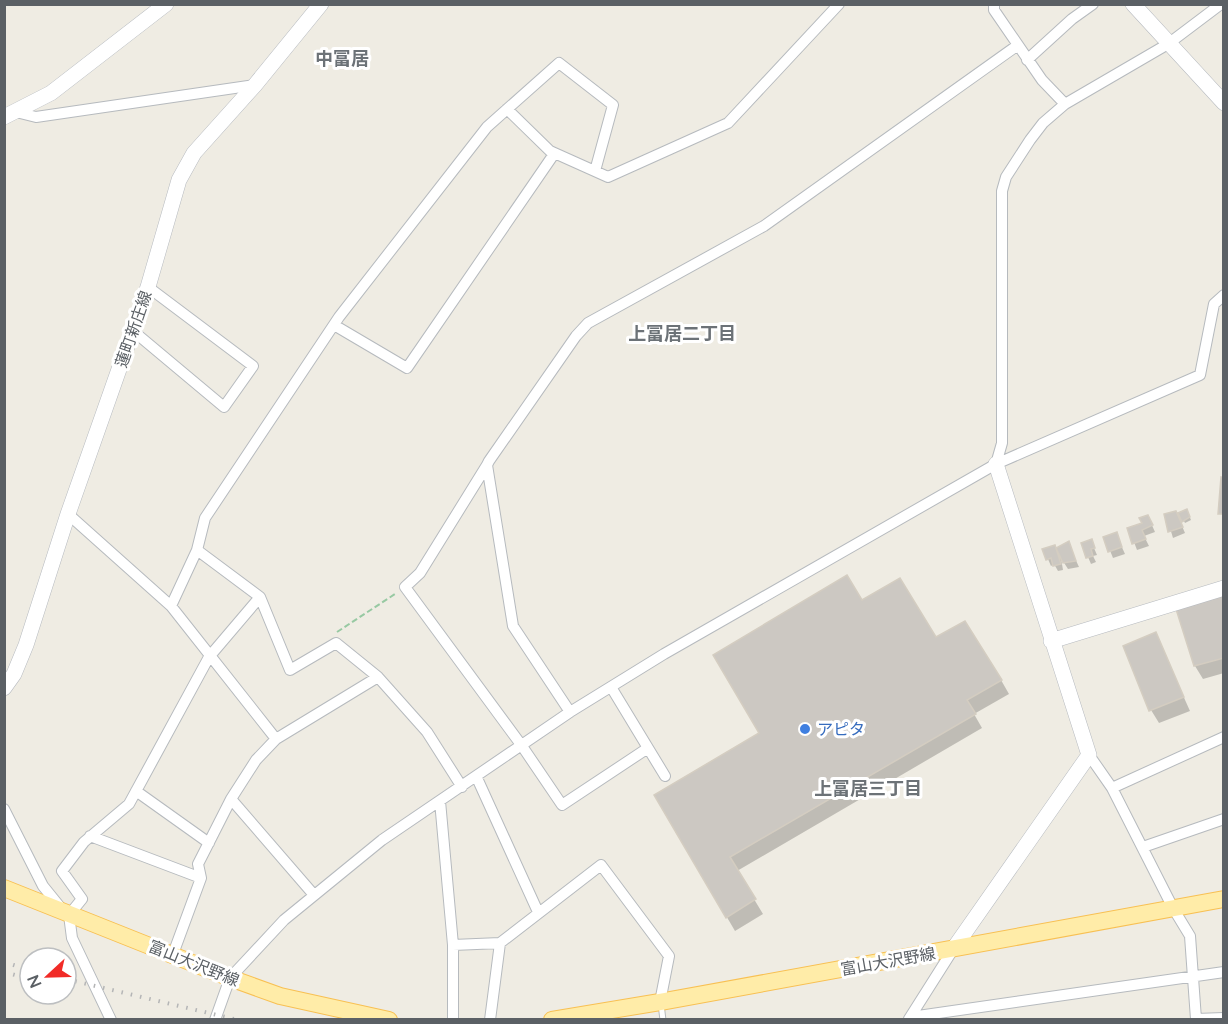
<svg xmlns="http://www.w3.org/2000/svg" width="1228" height="1024" font-family="Lato,'Noto Sans JP',sans-serif">
<rect width="100%" height="100%" fill="#efece3"/>
<path fill="#0003" d="M1180 513H1188L1191 520 1185 523Z
M1166 515 1179 519 1185 533 1173 538Z
M1151 523 1155 532 1144 536 1149 546 1137 550 1129 529Z
M1116 534 1125 554 1113 558 1105 538Z
M1091 541 1097 555 1093 556 1096 562 1091 564 1088 557Z
M1068 543 1079 567 1068 569 1061 558 1063 570 1058 571 1054 564 1051 566 1044 550 1056 549Z
M1224 596V673L1203 679 1195 666Z
M862 602 935 639 1001 680 1009 694 974 714 982 728 737 871 763 914 735 931 656 796 761 734Z
M1155 633 1190 711 1159 723 1151 710Z"/>
<path fill="#ccc8c2" stroke="#d4cdc1" stroke-width="1.5" d="M1221 477 1224 478V514H1218Z
M1187 509 1190 517 1182 522 1178 513Z
M1176 511 1183 527 1168 532 1164 514Z
M1148 515 1153 525 1142 530 1146 539 1132 544 1127 528 1142 523 1139 518Z
M1117 532 1122 547 1108 552 1103 537Z
M1092 539 1095 548 1091 549 1093 556 1086 558 1081 543Z
M1069 541 1076 561 1063 563 1056 548Z
M1055 545 1061 564 1053 566 1051 558 1046 560 1042 549Z
M847 575 862 600 900 578 936 637 965 621 1002 680 967 700 976 714 730 857 756 899 726 918 654 795 759 733 713 655Z
M1224 594V658L1194 666 1176 609Z
M1156 632 1184 697 1149 711 1123 646Z"/>
<g fill="none" stroke-linecap="round" stroke-linejoin="round">
<g stroke="#b6babe" stroke-width="7">
<path id="lane" d="M661 1004 663 1020"/>
</g>
<g stroke="#b6babe" stroke-width="12">
<path id="street" d="M994 4V10L1042 80 1065 104
M1027 60 1072 19 1093 4
M507 109 550 151 608 177 728 123 839 4
M16 112 36 117 255 85
M334 325 407 368 554 154
M132 330 224 407 253 366 148 287
M996 464 1002 443V191L1006 177 1030 140 1043 123 1065 104 1168 44 1221 4
M487 465 420 573 405 587 522 746 562 805 648 748
M68 514 171 606 276 739
M197 550 260 597 290 670 336 643 378 677 427 732 462 787
M171 606 197 550 205 518 339 317 487 127 559 63 613 105 595 171
M611 687 665 776
M570 712 513 626 487 465 489 461 576 336 588 323 764 226 1018 45
M1089 755 1112 788 1173 908 1190 936 1196 1019 1224 1018
M477 778 538 912
M1112 788 1224 737
M136 791 209 843
M231 799 314 895
M440 801 453 945V1020
M4 809 43 886 60 907
M90 836 201 878
M1143 847 1224 819
M453 945 500 943 601 865 669 956 660 1002
M173 954 201 878 198 864 231 799 256 760 276 739 378 677
M911 1017 1224 972
M909 1019 954 948
M111 1020 72 938 69 915 82 899 62 871 84 842 129 804 209 657 260 597
M215 1020 230 978 284 920 382 840 570 712 664 654 996 464 1200 375 1214 304 1224 295
M490 1020 500 943"/>
</g>
<g stroke="#b7bbc0" stroke-width="16">
<path id="secondary" d="M1133 4 1224 103
M4 117 51 93 166 4
M1051 641 1224 588
M4 688 14 674 26 645 68 514 148 287 179 180 194 153 255 85 321 4
M954 948 1089 755 996 464"/>
</g>
<g stroke="#f8c053" stroke-width="18">
<path id="primary" d="M4 888 230 978 280 996 389 1020
M552 1020 660 1002 1224 899"/>
</g>
<path stroke="#97c9a2" stroke-width="2" stroke-dasharray="6 3" stroke-linecap="butt" d="M337 632 395 594"/>
<use href="#lane" stroke="#fff" stroke-width="5"/>
<use href="#street" stroke="#fff" stroke-width="10"/>
<use href="#secondary" stroke="#fff" stroke-width="15"/>
<use href="#primary" stroke="#ffeca8" stroke-width="16"/>
<path stroke="#b4b5b6" stroke-width="4" stroke-dasharray="1.5 8" stroke-linecap="butt" d="M4 962 30 970
M4 972 30 979
M66 979 238 1020"/>
</g>
<circle fill="#3f7fe0" stroke="#fff" stroke-width="2" cx="805" cy="729" r="6"/>
<g text-anchor="middle" stroke-width="6" stroke-linejoin="round" paint-order="stroke">
<g font-size="16" fill="#5b6065" stroke="#fff">
<text transform="translate(133 329) rotate(-71)" y="6">蓮町新庄線</text>
<text transform="translate(888 961) rotate(-10)" y="6">富山大沢野線</text>
<text transform="translate(194 963) rotate(22)" y="6">富山大沢野線</text>
</g>
<g font-size="16" fill="#366cbe" stroke="#fff" text-anchor="start">
<text x="817" y="735">アピタ</text>
</g>
<g font-size="18" font-weight="bold" fill="#6c7277" stroke="#fff">
<text x="342" y="65">中冨居</text>
<text x="682" y="340">上冨居二丁目</text>
<text x="868" y="795">上冨居三丁目</text>
</g>
</g>
<rect width="1228" height="1024" fill="none" stroke="#5b6065" stroke-width="12"/>
<g transform="translate(48 976) rotate(248)"><circle r="28" fill="#ffffff" stroke="#bdbfc1" stroke-width="1.5"/>
<path d="M0-4.5L10 22L0 15L-10 22Z" fill="#f12b27"/>
<text y="-9" font-size="16" font-weight="bold" text-anchor="middle" fill="#5b6065">N</text>
</g>
</svg>
